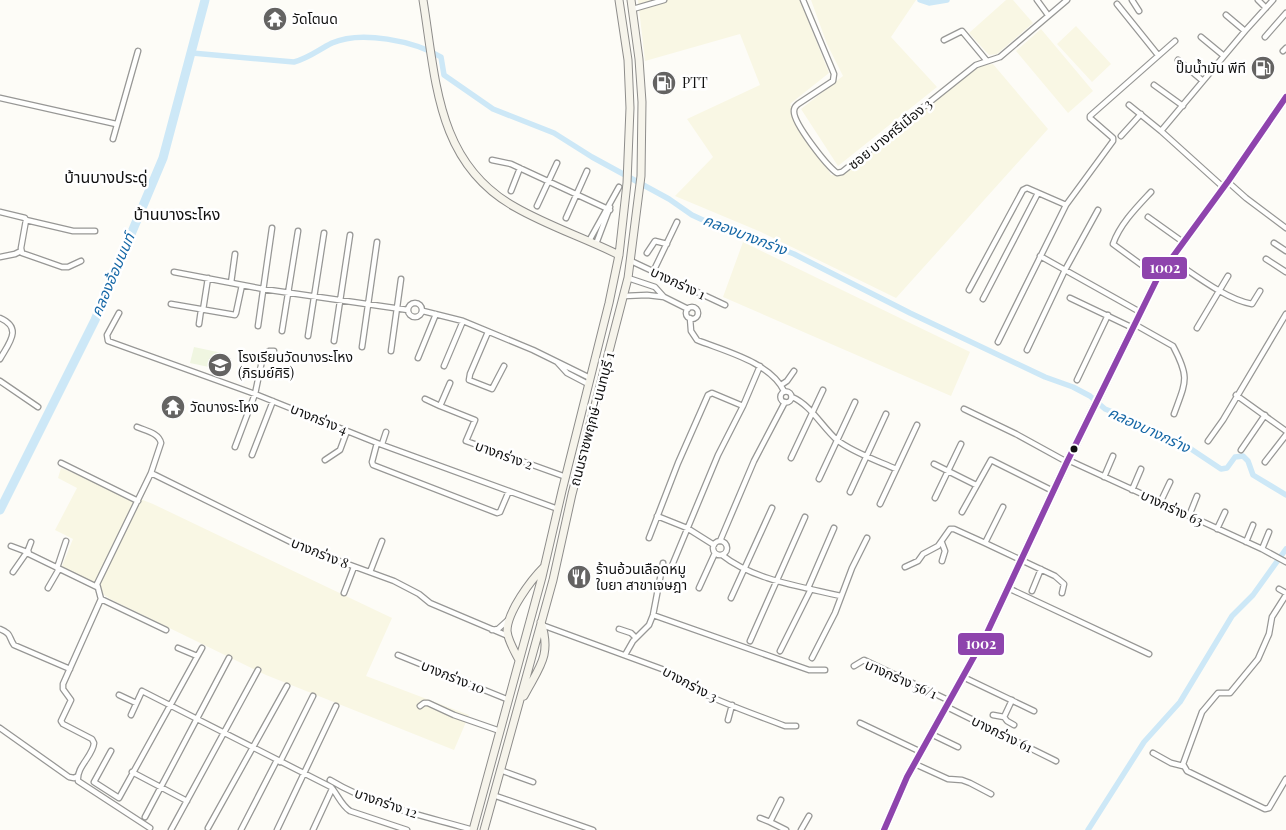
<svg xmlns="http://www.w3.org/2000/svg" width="1286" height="830" font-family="'Playfair Display','Noto Sans Thai',serif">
<rect width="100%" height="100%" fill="#fdfcf7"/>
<path fill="#f9f7e4" d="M638 0H800L829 73 790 104 831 175H837L980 66 993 64 1048 129 896 298 761 232 675 196 713 157 687 119 760 85 740 34 645 61Z
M811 0H916L891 37 937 87 838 166 801 109 843 76 827 44Z
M1006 0H1013L1033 23 997 54 989 55 969 33Z
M1076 26 1111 64 1092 82 1057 44Z
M1041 29 1093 91 1068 113 1016 51Z
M743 242 970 352 951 396 723 297Z
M61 468 153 504 392 618 366 676 469 715 454 750 266 675 110 599 62 566 73 539 55 530 77 488 58 478Z"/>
<path fill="#f0f6e1" d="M194 347 227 354 223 370 190 363Z"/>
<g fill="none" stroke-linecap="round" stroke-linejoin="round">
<path stroke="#cde8f7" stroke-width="5.5" d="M920 0 929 3 947 0
M192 53 294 62C309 58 318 50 332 43 361 30 414 41 441 57L444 75 493 109 554 133 592 157 669 199 692 215 705 221 722 225 794 254 910 313 1045 377 1073 387 1090 396 1105 409 1133 420 1191 449 1221 469 1227 468 1235 457 1243 456 1248 461 1253 475 1286 495
M1088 830 1144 742 1180 702 1232 616 1253 595 1286 549"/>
<path stroke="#cde8f7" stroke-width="9" d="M0 510 95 320 163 158 205 0"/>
<g stroke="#979795" stroke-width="7">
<path id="street" d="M803 0 832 69 834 74 833 81 798 104C795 107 794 107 794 111 793 123 827 166 837 173L842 172 976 65 1000 57 1067 0
M1037 0 1048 15
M1132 0 1139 11
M1258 0 1266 8
M1117 4 1158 55
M633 9 664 0
M1226 15 1245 31
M1201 37 1224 56
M1265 37 1286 13
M944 40 962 31 987 61
M1283 51 1286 48
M1178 60 1203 81
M1154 85 1183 106
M0 98 116 124
M1129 105 1161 131 1223 187
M1161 131 1245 31 1273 0
M1121 136 1141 114
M113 139 138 51
M492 160 511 164 610 210
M1227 181 1246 198 1286 228
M511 191 520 168
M1151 192C1137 207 1120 224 1113 244L1158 277
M537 206 557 163
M0 212 25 218 26 220 21 248 22 253 62 267H68L81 261
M1148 217 1183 242
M566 218 587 171
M26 220 73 231H95
M589 241 619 187
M1274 243 1286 251
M596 244 610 207
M647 253 655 241 667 244
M1040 256 1140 312
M0 257 15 254 21 251
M1171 259C1194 274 1225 299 1252 304L1260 291
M1266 259 1286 272
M631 261 725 305
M174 272 263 289 408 310
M653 272 677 222
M628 278 655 287 664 297
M231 283 235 254
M969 290 1023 190 1027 188 1066 205
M624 296 647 295 664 297 688 309
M1070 298 1133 328
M983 299 1038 193
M408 310a7 7 0 1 1 14 0a7 7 0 1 1-14 0Z
M171 304 235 315 236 313 242 285
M686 313a6 6 0 1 1 12 0a6 6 0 1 1-12 0Z
M203 310 208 278
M423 311 463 321 533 350 590 378
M119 313 107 335 108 341 255 394 377 443 558 509
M0 318C23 328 9 343 0 359
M690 318 691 331 697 340C724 351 770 362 784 391
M199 324 201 310
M1134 324 1173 346C1190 378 1186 381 1174 414
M258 326 272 228
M1197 328 1228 276
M282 331 298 231
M488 332 470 374 469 380 492 389 504 366
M308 336 324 233
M334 341 350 235
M998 342 1066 205 1113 141V138L1090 118V116L1175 41
M362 347 377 242
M1027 350 1065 270 1098 210
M391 351 401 279
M418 358 436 314
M557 362 567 373 588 384
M444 366 463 321
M1077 380 1108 315
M0 381 38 407
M450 383 440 406 475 420 466 441 566 477
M781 385 787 381 794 371
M780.5 397a5.5 5.5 0 1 1 11 0a5.5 5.5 0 1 1-11 0Z
M1236 395 1286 431
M792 397C811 405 822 427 837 440 852 452 878 461 896 469
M425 399 440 406
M964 409 1016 434 1067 462
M137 427C146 431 159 433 161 443L151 473 97 584 101 599 63 684V689L71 700 61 721 63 724 92 739 94 743C93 756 76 767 78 781L150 828
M1208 441 1223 420 1286 314
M377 443 372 462 373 465 497 513 500 512 509 491
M382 444 386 432
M235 447 255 394 263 356 269 351H274
M1241 450 1265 415
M252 455 273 401
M791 458 823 390
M325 460 340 450 347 431
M1068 460 1262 549 1286 562
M1265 462 1286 435
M61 463 138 501
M934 464 976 485
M151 473 301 547 394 581 419 594 430 603 508 636
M1104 477 1113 456
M819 479 855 402
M1132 490 1141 469
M850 492 886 414
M935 498 961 444
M1160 503 1170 482
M880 504 917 425
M1003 507 985 543 1055 576 1064 584 1062 593
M962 512 991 460 1053 491
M657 516 687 528 714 545
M1189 516 1197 496
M1217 529 1225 512
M649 538 678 463 708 395 712 393 743 406
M720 541 754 461 785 402
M713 548a7 7 0 1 1 14 0a7 7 0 1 1-14 0Z
M31 542 28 550 29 554 97 587
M1246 542 1253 525
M942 543 945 551 942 561
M11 546 27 552 13 572
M1262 549 1269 532
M722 555C753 580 803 587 841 596
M905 567 918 561 923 554 938 546 950 529H954L985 543
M57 568 66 541
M671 568 718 455 743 406 760 366
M370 572 382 541
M48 588 59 569
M699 588 715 553
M808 588 834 528
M1008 588 1149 654
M1279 589 1286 593
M1032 591 1041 569
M344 593 354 567
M1286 595 1272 617 1269 634 1258 659 1230 693H1218L1202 712 1183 764 1187 771 1265 809 1269 808 1286 779
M731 598 772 508
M101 599 166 630
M653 615 809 670H825
M542 625 670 672C679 677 683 684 692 688 721 703 754 714 785 726H796
M0 629C12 634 8 636 14 645L70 669
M619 629 631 633 636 638
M492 630 498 629 508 620
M750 641 805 517
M178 648 197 656
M780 651 811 589
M398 655 509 700
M625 655 633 641 649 625 653 615 663 563
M812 658 835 613 852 568 867 538
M854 666 864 660 950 701
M963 677 1034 711
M119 695 136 703
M1012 700 1004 717 1007 721 1014 725
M420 706 424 703H428L454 715 500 731
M947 707 1056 761
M131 715 142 691 331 787C338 795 341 805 350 811L407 830
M993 715 1004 717
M728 720 732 705
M860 723 921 752
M0 728 69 777 74 778 78 776
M931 734 958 747
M111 751 94 782 119 798 202 648
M1153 753 1171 763 1183 766
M280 762 313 696
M915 764 948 779 962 780 970 783 991 794
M500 770 533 782
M132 772 187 801
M330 780C373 806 425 816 473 830
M493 795 593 830
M781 800 770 822 786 830
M145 817 229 658
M760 818 770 822
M208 828 287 686
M171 830 258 670
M241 830 277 760
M277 830 336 706
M313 830 332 789
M801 830 809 816"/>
</g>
<g stroke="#8e8d8b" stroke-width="9">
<path id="secondary" d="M423 0C436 79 436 163 515 207 548 226 585 238 619 255
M519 660C515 652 508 641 507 631 507 612 531 580 544 567
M524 696C539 667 552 656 541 622
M473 830 542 577 562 491 609 303 619 255 627 183 630 108 628 60 619 0
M484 830 553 580 572 494 628 278 641 176 642 102 639 59 631 0
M884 830 907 777 986 635 1067 462 1158 277 1229 180 1286 97"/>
</g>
<use href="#street" stroke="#fffffe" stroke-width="4.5"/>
<use href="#secondary" stroke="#f6f4eb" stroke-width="7"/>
<g stroke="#fff" stroke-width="10">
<path id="bus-1" d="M884 830 907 777 986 635 1067 462 1158 277 1229 180 1286 97"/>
</g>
<use href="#bus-1" stroke="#8e44ad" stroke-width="6"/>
</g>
<defs>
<g id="temple-disc" transform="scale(1.25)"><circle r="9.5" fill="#646362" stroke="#fff"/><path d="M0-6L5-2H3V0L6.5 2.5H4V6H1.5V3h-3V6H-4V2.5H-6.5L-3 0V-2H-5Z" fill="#fff"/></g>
<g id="fuel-disc" transform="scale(1.25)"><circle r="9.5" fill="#646362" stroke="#fff"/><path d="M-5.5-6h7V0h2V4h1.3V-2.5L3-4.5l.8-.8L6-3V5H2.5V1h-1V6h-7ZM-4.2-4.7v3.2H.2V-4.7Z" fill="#fff"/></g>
<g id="school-disc" transform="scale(1.25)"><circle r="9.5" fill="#646362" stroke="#fff"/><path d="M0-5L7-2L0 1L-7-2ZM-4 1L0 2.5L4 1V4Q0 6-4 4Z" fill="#fff"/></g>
<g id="restaurant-disc" transform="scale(1.25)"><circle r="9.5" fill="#646362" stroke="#fff"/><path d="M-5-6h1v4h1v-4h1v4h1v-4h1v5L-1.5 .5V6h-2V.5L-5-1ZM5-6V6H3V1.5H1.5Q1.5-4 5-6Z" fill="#fff"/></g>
</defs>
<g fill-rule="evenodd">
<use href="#temple-disc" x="275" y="19"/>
<use href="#fuel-disc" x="1263" y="68"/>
<use href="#fuel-disc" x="664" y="83"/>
<use href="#school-disc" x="220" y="365"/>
<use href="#temple-disc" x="173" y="407"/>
<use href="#restaurant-disc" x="579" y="577"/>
</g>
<circle fill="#111" stroke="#fff" stroke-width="2" cx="1074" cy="449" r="4.5"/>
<g text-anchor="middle" stroke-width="5" stroke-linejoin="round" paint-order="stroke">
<g font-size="14" fill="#111" stroke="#fff" text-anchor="start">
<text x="292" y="24">วัดโตนด</text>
<text x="1246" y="73" text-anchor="end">ปั๊มน้ำมัน พีที</text>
<text x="682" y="88">PTT</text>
<text x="238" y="362">โรงเรียนวัดบางระโหง<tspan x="238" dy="16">(ภิรมย์ศิริ)</tspan></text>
<text x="190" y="412">วัดบางระโหง</text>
<text x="596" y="574">ร้านอ้วนเลือดหมู<tspan x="596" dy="16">ใบยา สาขาเจษฎา</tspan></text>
</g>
<g font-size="14" fill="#111" stroke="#fff">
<text transform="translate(890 134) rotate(-39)" y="5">ซอย บางศรีเมือง 3</text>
<text transform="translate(678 283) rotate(25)" y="5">บางกร่าง 1</text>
<text transform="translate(319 419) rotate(22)" y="5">บางกร่าง 4</text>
<text transform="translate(592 419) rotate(-75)" y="5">ถนนราชพฤกษ์-นนทบุรี 1</text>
<text transform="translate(504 455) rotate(20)" y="5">บางกร่าง 2</text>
<text transform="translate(1172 508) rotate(25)" y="5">บางกร่าง 63</text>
<text transform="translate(320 553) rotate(22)" y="5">บางกร่าง 8</text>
<text transform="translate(453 677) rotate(22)" y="5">บางกร่าง 10</text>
<text transform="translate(901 679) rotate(24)" y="5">บางกร่าง 56/1</text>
<text transform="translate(690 684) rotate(28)" y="5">บางกร่าง 3</text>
<text transform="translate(1002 734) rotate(26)" y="5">บางกร่าง 61</text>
<text transform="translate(386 803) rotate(19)" y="5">บางกร่าง 12</text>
</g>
<g font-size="15" font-style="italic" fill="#1768a6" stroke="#fff">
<text transform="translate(745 235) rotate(21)" y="5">คลองบางกร่าง</text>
<text transform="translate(113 275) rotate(-67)" y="5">คลองอ้อมนนท์</text>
<text transform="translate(1149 430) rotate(25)" y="5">คลองบางกร่าง</text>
</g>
<g font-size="16" fill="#111" stroke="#fff">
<text x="106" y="183">บ้านบางประดู่</text>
<text x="177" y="220">บ้านบางระโหง</text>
</g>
</g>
<g stroke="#fff" stroke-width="2">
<rect x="1141" y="256" width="47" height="24" rx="5" fill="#8e44ad"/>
<rect x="957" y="632" width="48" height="24" rx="5" fill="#8e44ad"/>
</g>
<g font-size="14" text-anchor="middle" font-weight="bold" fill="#fff">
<text x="1165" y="273">1002</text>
<text x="981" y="649">1002</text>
</g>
</svg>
